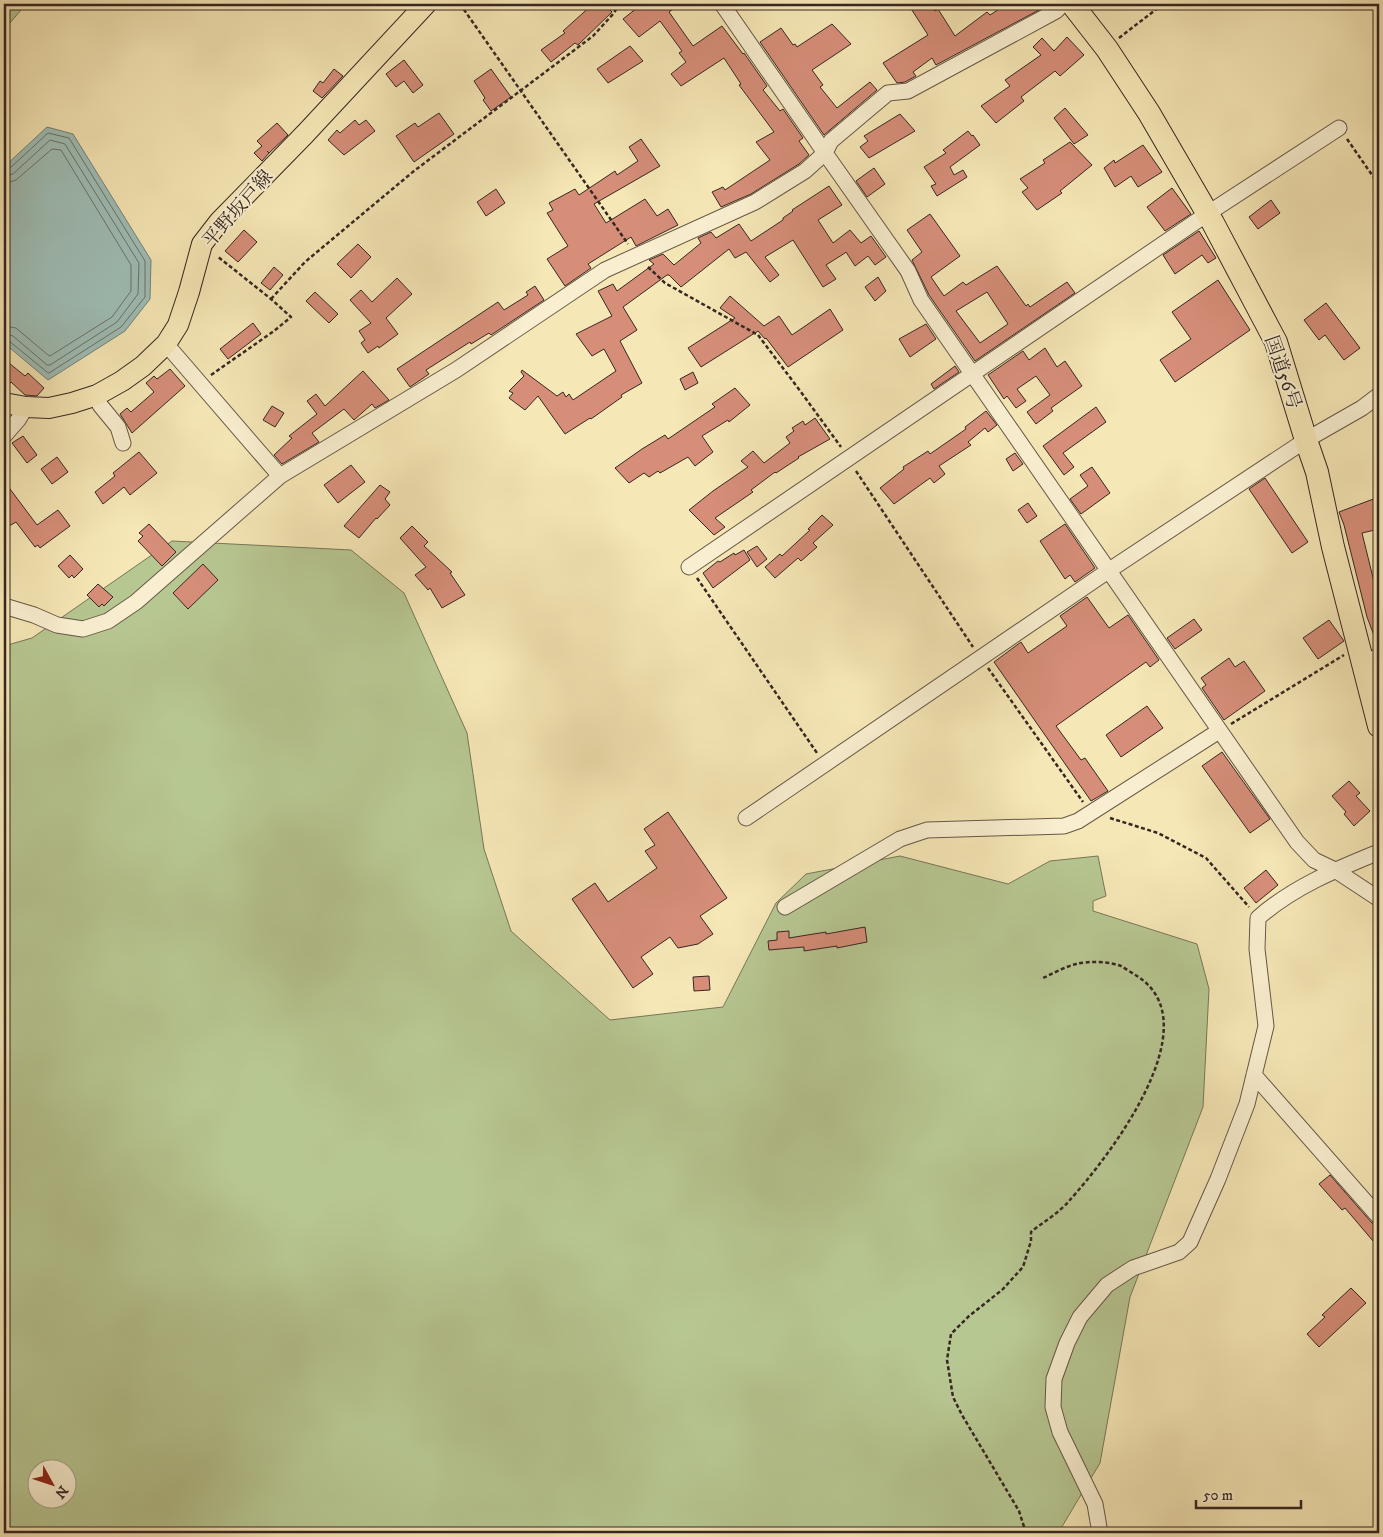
<svg xmlns="http://www.w3.org/2000/svg" width="1383" height="1537" font-family="'IM FELL DW Pica','Noto Serif JP',serif">
<rect width="100%" height="100%" fill="#f6e7b6"/>
<filter id="stains"><feTurbulence type="fractalNoise" baseFrequency=".004" numOctaves="4"/><feColorMatrix values="0 0 0 0 .2 0 0 0 0 .09 0 0 0 0 .02 0 0 0 .5 -.17"/></filter>
<radialGradient id="worn" r=".72"><stop offset=".6" stop-color="#630" stop-opacity="0"/><stop offset="1" stop-color="#630" stop-opacity=".3"/></radialGradient>
<path fill="#b7c792" stroke="#76775a" fill-rule="evenodd" d="M4 4H26L4 30Z
M172 541 351 550 404 593 467 733 484 849 511 931 610 1020 723 1007 776 903 806 874 900 856 1008 884 1050 861 1098 856 1106 896 1093 901V911L1197 944 1209 989 1203 1107 1130 1297 1100 1463 1060 1530 1056 1533H4V646L32 638ZM38 1470H68V1500H38Z"/>
<path fill="#9fbeb6" stroke="#75827b" d="M47 127 73 134 151 260 150 299 125 331 48 380 4 343V167Z"/>
<g fill="none" stroke-linecap="round" stroke-linejoin="round">
<path stroke="#6a726c" stroke-width="1" d="M4 170 9 169 48 133 69 138 145 261V297L121 327 49 373 47 372 9 341 4 339
M4 176 13 174 50 140 65 144 139 263 138 294 117 322 50 365H47L13 336 4 333
M4 184 16 180 52 149 61 150 131 265V291L112 317 50 356 48 355 16 328 4 326"/>
</g>
<path fill="#d68e79" stroke="#362722" fill-rule="evenodd" d="M593 4H604L612 12 578 45 575 43 551 62 541 50 565 33 563 31Z
M642 4H680L669 12 693 46 722 26 743 54 744 53 767 86 763 90 780 111 783 109 803 138 799 141 809 155 799 164 751 194 721 207 712 192 723 187 725 190 770 160 756 142 774 132 739 85 741 84 724 58 681 86 671 74 686 62 679 53 682 51 660 21 639 37 623 19Z
M908 4H930L935 11 938 9 955 36 987 12 990 15 1007 4H1034L1039 10 936 65 932 58 913 72 916 76 905 82 897 83 883 63 928 35Z
M832 24 851 44 812 70 823 85 820 87 837 108 870 82 877 90 824 135 760 42 781 28 793 45 795 44 797 47Z
M1067 37 1084 55 1060 76 1055 71 1021 97 1024 101 996 123 981 106 1010 86 1005 80 1041 55 1033 47 1042 38 1054 51Z
M630 46 643 61 608 83 597 69Z
M404 60 423 85 413 93 404 81 396 87 386 74Z
M334 69 343 76 322 98 313 91 320 81 323 83Z
M491 69 511 97 491 111 483 100 485 98 474 81Z
M1065 108 1088 135 1074 144 1054 118Z
M439 113 454 134 414 162 396 136 415 123 418 127Z
M900 114 915 131 869 158 860 147 868 141 864 136Z
M355 120 359 125 366 120 375 131 344 155 328 140 337 130 340 133Z
M277 123 288 135 269 153 267 151 269 153 262 161 254 153 262 146 257 141Z
M968 131 972 136 973 135 980 145 950 167 954 175 963 170 967 177 937 196 931 186 936 184 924 167 946 153 943 150Z
M641 139 660 166 594 204 606 223 645 199 657 216 668 209 678 225 636 246 631 237 588 264 591 268 565 286 547 259 568 246 547 213 553 210 549 203 575 189 579 195 615 171 617 175 638 161 629 147Z
M1070 142 1092 165 1060 191 1062 193 1037 210 1022 192 1028 188 1020 179 1045 163 1043 160Z
M1143 145 1162 172 1138 187 1131 176 1115 187 1104 168 1114 160 1115 163Z
M874 168 885 184 867 197 856 181Z
M829 186 842 205 818 220 833 243 850 230 861 243 871 236 886 257 875 265 868 256 855 266 846 252 845 253 826 265 836 279 823 287 793 240 765 257 779 275 770 282 746 252 735 258 729 249 681 287 669 275H667L623 307 637 330 620 341 642 383 621 395 622 397 591 419 590 418 565 434 538 396 525 410 509 398 513 393 509 391 524 376 521 372 522 370 557 396 563 392 566 397 569 394 573 400 616 371 604 349 592 356 576 334 612 316 598 291 613 284 617 291 654 264 649 260 663 254 674 265 701 243 698 238 711 232 716 238 739 224 751 241 783 220V218L793 211 792 210Z
M1172 188 1191 214 1165 231 1147 207Z
M496 189 505 203 486 216 477 202Z
M1271 200 1280 213 1258 229 1249 217Z
M930 214 960 256 931 277 944 296 963 282 966 285 997 266 1026 306 1028 304 1030 307 1067 282 1075 293 975 361 929 295 912 260 922 252 907 230ZM987 292 1008 324 980 343 956 311Z
M244 230 257 242 238 262 225 251Z
M1199 231 1216 258 1208 263 1202 255 1175 274 1163 255Z
M358 244 371 257 351 278 337 264Z
M274 267 283 275 270 290 261 283Z
M878 277 886 291 875 301 865 287Z
M397 278 412 294 386 318 398 334 379 348 378 346 368 353 361 343 365 340 359 331 371 323 350 300 361 290 372 302Z
M1218 280 1250 330 1175 382 1160 360 1191 339 1172 312Z
M535 286 544 300 491 335 489 333 471 344 470 342 426 370 429 374 410 387 397 369 498 302 504 310 528 295 526 292Z
M315 292 338 314 329 323 306 301Z
M730 296 764 326 779 316 792 335 830 309 843 330 788 367 766 338 765 339 758 331 701 367 688 348 735 318 720 308Z
M1326 303 1360 348 1344 360 1325 335 1319 340 1304 320Z
M253 323 261 334 228 359 220 349Z
M926 324 936 339 910 357 899 339Z
M1045 348 1057 367 1065 361 1082 386 1051 408 1053 411 1036 424 1027 412 1050 395 1036 376 1017 389 1026 401 1016 408 1007 396 1004 399 988 375 1023 351 1029 360Z
M4 359 25 376 28 373 44 388 37 396 25 395 11 382 4 390Z
M955 366 959 372 934 389 931 384Z
M170 369 185 386 132 433 120 414 127 408 131 412 154 392 146 383 154 376 157 379Z
M363 371 389 400 375 408 372 404 354 420 344 409 312 433 319 442 282 464 274 455 292 438 289 436 317 414 307 401 316 394 325 406Z
M693 372 698 383 685 390 680 379Z
M735 388 750 405 729 422 728 420 702 436 713 452 695 466 688 457 660 473 658 471 649 477 644 473 629 483 615 468 642 449 665 435 668 439 715 407 712 404Z
M272 406 284 413 275 427 263 420Z
M1096 407 1106 422 1063 453 1074 467 1064 475 1043 446Z
M986 411 997 425 988 432 985 428 968 442 971 445 939 466 945 474 934 483 930 478 894 504 880 488 904 469 903 467 928 451 930 454 966 429 965 427Z
M815 418 830 439 798 457 799 458 776 473 775 472 751 490 753 492 715 518 725 527 714 535 689 510 713 491 748 467 741 461 753 451 764 463 790 443 786 437 794 431 792 428 803 421 805 425Z
M23 436 37 455 27 463 12 443Z
M139 452 157 473 130 495 124 487 103 504 95 492 115 476 113 473Z
M1015 453 1023 464 1013 471 1006 459Z
M57 457 68 472 52 484 41 469Z
M351 465 365 482 338 503 324 485Z
M1092 467 1110 493 1081 514 1070 499 1088 486 1080 475Z
M1265 478 1308 542 1292 553 1249 489Z
M4 481 37 525 58 510 70 526 40 548 38 545 35 547 16 522 4 529Z
M380 485 390 492 385 499 390 505 377 519 376 518 359 538 344 526Z
M1376 498 1379 516V529L1362 533 1379 602 1378 646 1367 617 1344 525 1339 512Z
M1028 503 1037 516 1027 523 1018 510Z
M822 515 833 525 813 543 817 547 801 561 798 558 775 578 765 567 780 554 782 556 810 530 808 529Z
M149 524 176 552 162 566 138 541 143 536 139 533Z
M1065 524 1095 568 1075 582 1070 575 1065 579 1040 541Z
M412 526 428 542 424 546 452 572 450 573 465 595 442 608 430 588 428 590 415 575 426 567 400 538Z
M757 546 767 559 757 567 747 552Z
M744 550 750 560 713 588 703 573 718 561 720 562 734 553 735 555Z
M70 555 83 569 74 578 72 575 69 578 58 566Z
M203 564 218 580 188 609 173 593Z
M98 584 113 597 104 606 102 604 99 607 87 595Z
M1087 597 1109 628 1128 615 1159 660 1150 667 1146 662 1056 726 1081 760 1085 758 1108 791 1091 801 994 662 1021 642 1028 653 1067 626 1060 616Z
M1194 619 1202 630 1175 649 1167 638Z
M1329 620 1344 641 1318 659 1303 638Z
M1229 658 1235 667 1244 661 1265 691 1224 720 1202 688 1206 685 1201 678Z
M1147 706 1163 728 1121 757 1106 735Z
M1222 752 1270 819 1250 833 1202 766Z
M1349 781 1360 793 1356 796 1370 811 1354 826 1344 814 1346 812 1332 796Z
M668 812 727 898 700 916 713 934 698 944 678 948 670 937 641 957 653 974 633 988 572 899 595 883 608 902 657 868 645 851 655 845 644 829Z
M1266 870 1278 885 1256 903 1244 888Z
M865 927 867 942 837 948V946L804 951V947L769 950 768 941 777 940V932L789 931V938L826 932V934Z
M709 976 710 990 694 991 693 977Z
M1330 1175 1372 1223 1379 1226V1248L1345 1208 1342 1210 1319 1184Z
M1351 1288 1366 1303 1319 1347 1307 1334 1325 1317 1322 1315Z"/>
<g fill="none" stroke-linecap="round" stroke-linejoin="round">
<g stroke="#665747" stroke-width="17">
<path id="minor" d="M722 4 825 153 908 271 921 300 1297 842 1314 860 1335 870 1379 899
M166 344 280 476
M97 395 100 405 118 427 123 443
M4 436 18 420 26 407
M689 567 1207 214 1339 128
M4 606 34 615 57 625 83 629 108 621 136 602 280 476 456 370 605 270 755 202 805 171 825 153 831 141 888 93 908 91 1056 11 1063 4
M1363 663 1379 656
M746 818 1108 571 1306 440 1362 408 1379 395
M785 907 900 839 927 830 1064 826 1078 821 1219 731
M1254 1075 1379 1217
M1100 1533 1095 1504 1060 1432 1053 1407 1054 1379 1067 1343 1080 1317 1107 1285 1133 1268 1179 1252 1190 1242 1218 1179 1247 1104 1266 1026 1257 949 1258 918C1293 887 1337 869 1379 852"/>
</g>
<g stroke="#362722" stroke-width="22">
<path id="major" d="M4 403 26 407 49 408 72 403 97 395 122 381 143 366 166 344 178 325 189 292 202 244 219 222 305 134 426 4"/>
</g>
<g stroke="#362722" stroke-width="24">
<path id="highway" d="M1072 4 1107 49 1149 113 1213 223 1276 342 1306 440 1317 472 1333 547 1379 726"/>
</g>
<path stroke="#362722" stroke-width="2.5" stroke-dasharray="4 2.5" stroke-linecap="butt" d="M460 4 628 244
M1119 38 1163 4
M1347 139 1379 185
M648 267 665 283 758 335 801 392 841 447
M271 299 305 262 414 171 593 36 614 13 619 4
M211 375 274 331 291 317 271 299 217 256
M856 471 973 647
M697 578 817 753
M988 668 1083 802
M1231 724 1344 655
M1110 818 1158 833 1206 858 1249 907
M1026 1533 1019 1511 962 1415 953 1397 947 1360 951 1334 969 1316 1002 1290 1023 1267 1031 1241V1232C1043 1222 1059 1213 1069 1201 1107 1159 1213 1024 1137 976 1132 973 1126 969 1121 966 1108 961 1088 961 1076 964 1064 967 1052 974 1041 979"/>
<use href="#minor" stroke="#f9efd0" stroke-width="15"/>
<use href="#major" stroke="#f6e7b6" stroke-width="20"/>
<use href="#highway" stroke="#f6e7b6" stroke-width="22"/>
</g>
<g text-anchor="middle" stroke-width="4" stroke-linejoin="round" paint-order="stroke">
<g font-size="19" fill="#362722" stroke="#f9efd0">
<text transform="translate(237 208) rotate(-49)" y="7">平野坂戸線</text>
<text transform="translate(1284 372) rotate(71)" y="7">国道56号</text>
</g>
</g>
<rect width="1383" height="1537" fill="none" stroke="#f6e7b6" stroke-width="20"/>
<rect x="5" y="5" width="1373" height="1527" fill="none" stroke="#362722" stroke-width="2.5"/>
<rect x="10" y="10" width="1363" height="1517" fill="none" stroke="#362722"/>
<g transform="translate(52 1484) rotate(130)"><circle r="24" fill="#f9efd0" stroke="#ab9f8a"/>
<path d="M0-4L9 19L0 12L-9 19Z" fill="#8f2418"/>
<text y="-8" font-size="14" font-weight="bold" text-anchor="middle" fill="#362722">N</text>
</g>
<path d="M1196 1500v8h105v-8" fill="none" stroke="#362722" stroke-width="2.5"/>
<text x="1203" y="1500" font-size="15" fill="#362722" stroke="#f9efd0" stroke-width="4" paint-order="stroke">50 m</text>
<rect width="100%" height="100%" filter="url(#stains)"/>
<rect width="100%" height="100%" fill="url(#worn)"/>
</svg>
